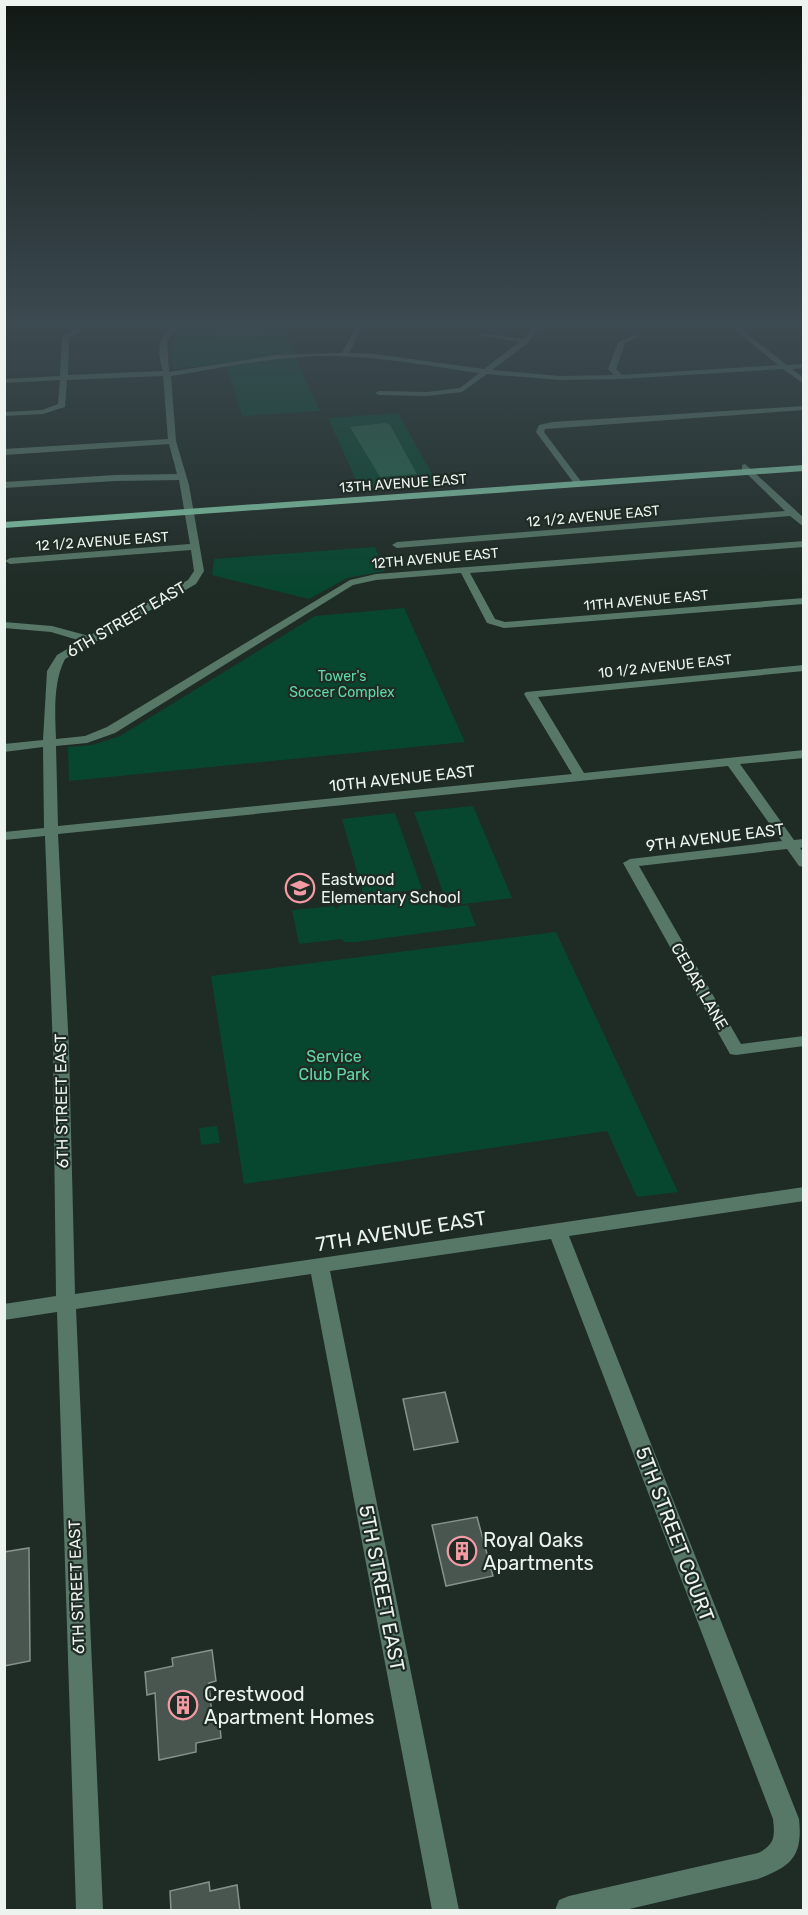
<svg xmlns="http://www.w3.org/2000/svg" width="808" height="1915" font-family="Rubik,sans-serif">
<rect width="100%" height="100%" fill="#1f2b25"/>
<path fill="#074730" d="M193 322H219L213 324 216 336 292 333 287 338 320 411 242 416 225 363 174 369C170 344 167 334 193 322Z
M398 413 437 483 360 489 328 418Z
M375 547 385 571 347 578 309 599 212 575 214 559Z
M404 608 465 742 69 781 68 747 92 745 120 736 315 616Z
M473 806 512 898 448 906 414 812Z
M395 813 422 889 364 896 342 819Z
M416 895 445 908 468 905 476 926 356 942H344L342 939 299 944 292 910 334 906 336 909 345 901Z
M556 932 678 1192 637 1197 607 1131 244 1184 211 976Z
M217 1126 220 1143 201 1145 199 1128Z"/>
<path fill="#23654a" d="M219 322H297C292 325 286 330 280 332 266 338 215 340 202 332L203 330Z
M385 423 390 425 417 474 380 477 350 427Z"/>
<path fill="#49554f" stroke="#85928b" stroke-width="1.5" d="M445 1392 458 1442 414 1450 403 1399Z
M477 1517 493 1576 446 1586 432 1525Z
M29 1548 30 1661 4 1666V1552Z
M212 1650 216 1681 209 1683 212 1716 219 1715 221 1738 196 1743V1752L159 1760 155 1693 147 1695 145 1672 173 1666 172 1658Z
M209 1882 210 1891 237 1885 240 1911H171L170 1891Z"/>
<g fill="none" stroke-linecap="round" stroke-linejoin="round">
<path fill="#577867" fill-rule="evenodd" d="M86 322H93L69 338 68 375 163 371C158 355 156 340 170 329L118 324 115 322 176 325 189 322 173 333 167 341 169 372 276 355 342 353 356 327 370 322H379L361 329 349 353 375 354 484 369 519 342 482 336 480 333 523 339 538 322H544L528 343 492 370 560 376 614 375 608 369 618 342 636 334 638 337 625 343 616 369 622 375 778 365 725 322H732L787 365 804 364V368L792 369 804 378V384L783 369 620 379 560 380 487 374 462 392 427 396 379 395 375 393 379 391 427 392 460 388 479 373C427 366 375 355 322 356 272 357 221 368 171 376L176 441 189 485 204 571 196 584 65 659C53 682 55 713 56 739L85 736 107 727 350 580 376 574 804 541V547L470 573 495 619 505 622 804 598V604L504 628 487 623 461 573 376 580 353 585 115 733 87 743 56 746 58 826 572 774 524 694 526 692 804 665V671L538 697 584 773 804 750V758L740 764 794 840 804 839V847L800 848 804 853V867L799 866 787 849 639 866 741 1044 804 1036V1046L736 1055 730 1054 623 863 630 859 782 841 728 766 58 834 69 1050 75 1294 804 1187V1201L569 1236 799 1819C803 1857 791 1866 758 1879L625 1910H555L559 1900 569 1896 758 1853C775 1845 775 1836 773 1819L551 1239 330 1271 459 1910H432L311 1274 76 1309 103 1910H76L57 1312 4 1320V1304L56 1296 53 1050 45 836 4 840V832L44 828 43 747 4 752V744L43 740 47 671 57 655 81 641 51 632 4 628V622L52 626 89 636 188 580 194 571 191 550 10 564 5 561 10 558 190 544 179 480 115 481 4 488V482L115 475 177 474 169 444 4 455V449L168 439 163 376 67 380 65 407 43 414 4 416V412L42 410 58 404 60 380 4 383V379L60 376 62 337Z
M804 406V410L545 429 544 432 583 484 579 487 576 486 536 432 539 425 552 422Z
M745 464 804 518V527L790 516 397 548 392 545 397 542 785 511 742 469V465Z"/>
<path fill="#82c9a7" fill-rule="evenodd" d="M804 465V471L4 528V522Z"/>
</g>
<linearGradient id="sky" x2="0" y2="1"><stop stop-color="#111814"/><stop offset="0.55" stop-color="#3c4a51"/><stop offset="1" stop-color="#3c4a51" stop-opacity="0"/></linearGradient>
<rect width="808" height="590" fill="url(#sky)"/>
<defs>
<g id="school-ring" transform="scale(1.5)"><circle r="9.5" fill="#1f2b25" stroke="#f49aa4" stroke-width="1.5"/><path d="M0-5L7-2L0 1L-7-2ZM-4 1L0 2.5L4 1V4Q0 6-4 4Z" fill="#f49aa4"/></g>
<g id="building-ring" transform="scale(1.5)"><circle r="9.5" fill="#1f2b25" stroke="#f49aa4" stroke-width="1.5"/><path d="M-4-6H4V6H1V3H-1V6H-4ZM-2.5-4.3h1.7v1.8h-1.7ZM.8-4.3h1.7v1.8H.8ZM-2.5-1h1.7V.8h-1.7ZM.8-1h1.7V.8H.8Z" fill="#f49aa4"/></g>
</defs>
<g fill-rule="evenodd">
<use href="#school-ring" x="300" y="888"/>
<use href="#building-ring" x="462" y="1551"/>
<use href="#building-ring" x="183" y="1705"/>
</g>
<g text-anchor="middle" stroke-width="4.5" stroke-linejoin="round" paint-order="stroke">
<g font-size="14" fill="#edf4f0" stroke="#1f2b25">
<text transform="translate(403 483) rotate(-4)" y="5">13TH AVENUE EAST</text>
<text transform="translate(593 516) rotate(-5)" y="5">12 1/2 AVENUE EAST</text>
<text transform="translate(102 541) rotate(-4)" y="5">12 1/2 AVENUE EAST</text>
<text transform="translate(435 558) rotate(-5)" y="5">12TH AVENUE EAST</text>
<text transform="translate(646 600) rotate(-5)" y="5">11TH AVENUE EAST</text>
<text transform="translate(665 666) rotate(-6)" y="5">10 1/2 AVENUE EAST</text>
</g>
<g font-size="14" fill="#61d8a5" stroke="#1f2b25">
<text x="342" y="681">Tower's<tspan x="342" dy="16">Soccer Complex</tspan></text>
</g>
<g font-size="16" fill="#edf4f0" stroke="#1f2b25">
<text transform="translate(126 619) rotate(-30)" y="6">6TH STREET EAST</text>
<text transform="translate(402 778) rotate(-6)" y="6">10TH AVENUE EAST</text>
<text transform="translate(715 837) rotate(-7)" y="6">9TH AVENUE EAST</text>
<text transform="translate(700 986) rotate(60)" y="6">CEDAR LANE</text>
<text transform="translate(61 1101) rotate(-91)" y="6">6TH STREET EAST</text>
<text transform="translate(76 1587) rotate(-92)" y="6">6TH STREET EAST</text>
</g>
<g font-size="16" fill="#edf4f0" stroke="#1f2b25" text-anchor="start">
<text x="321" y="885">Eastwood<tspan x="321" dy="18">Elementary School</tspan></text>
</g>
<g font-size="16" fill="#61d8a5" stroke="#1f2b25">
<text x="334" y="1062">Service<tspan x="334" dy="18">Club Park</tspan></text>
</g>
<g font-size="20" fill="#edf4f0" stroke="#1f2b25">
<text transform="translate(401 1231) rotate(-9)" y="7">7TH AVENUE EAST</text>
<text transform="translate(675 1534) rotate(69)" y="7">5TH STREET COURT</text>
<text transform="translate(382 1588) rotate(79)" y="7">5TH STREET EAST</text>
</g>
<g font-size="20" fill="#edf4f0" stroke="#1f2b25" text-anchor="start">
<text x="483" y="1547">Royal Oaks<tspan x="483" dy="23">Apartments</tspan></text>
<text x="204" y="1701">Crestwood<tspan x="204" dy="23">Apartment Homes</tspan></text>
</g>
</g>
<rect width="808" height="1915" fill="none" stroke="#edf4f0" stroke-width="12"/>
</svg>
